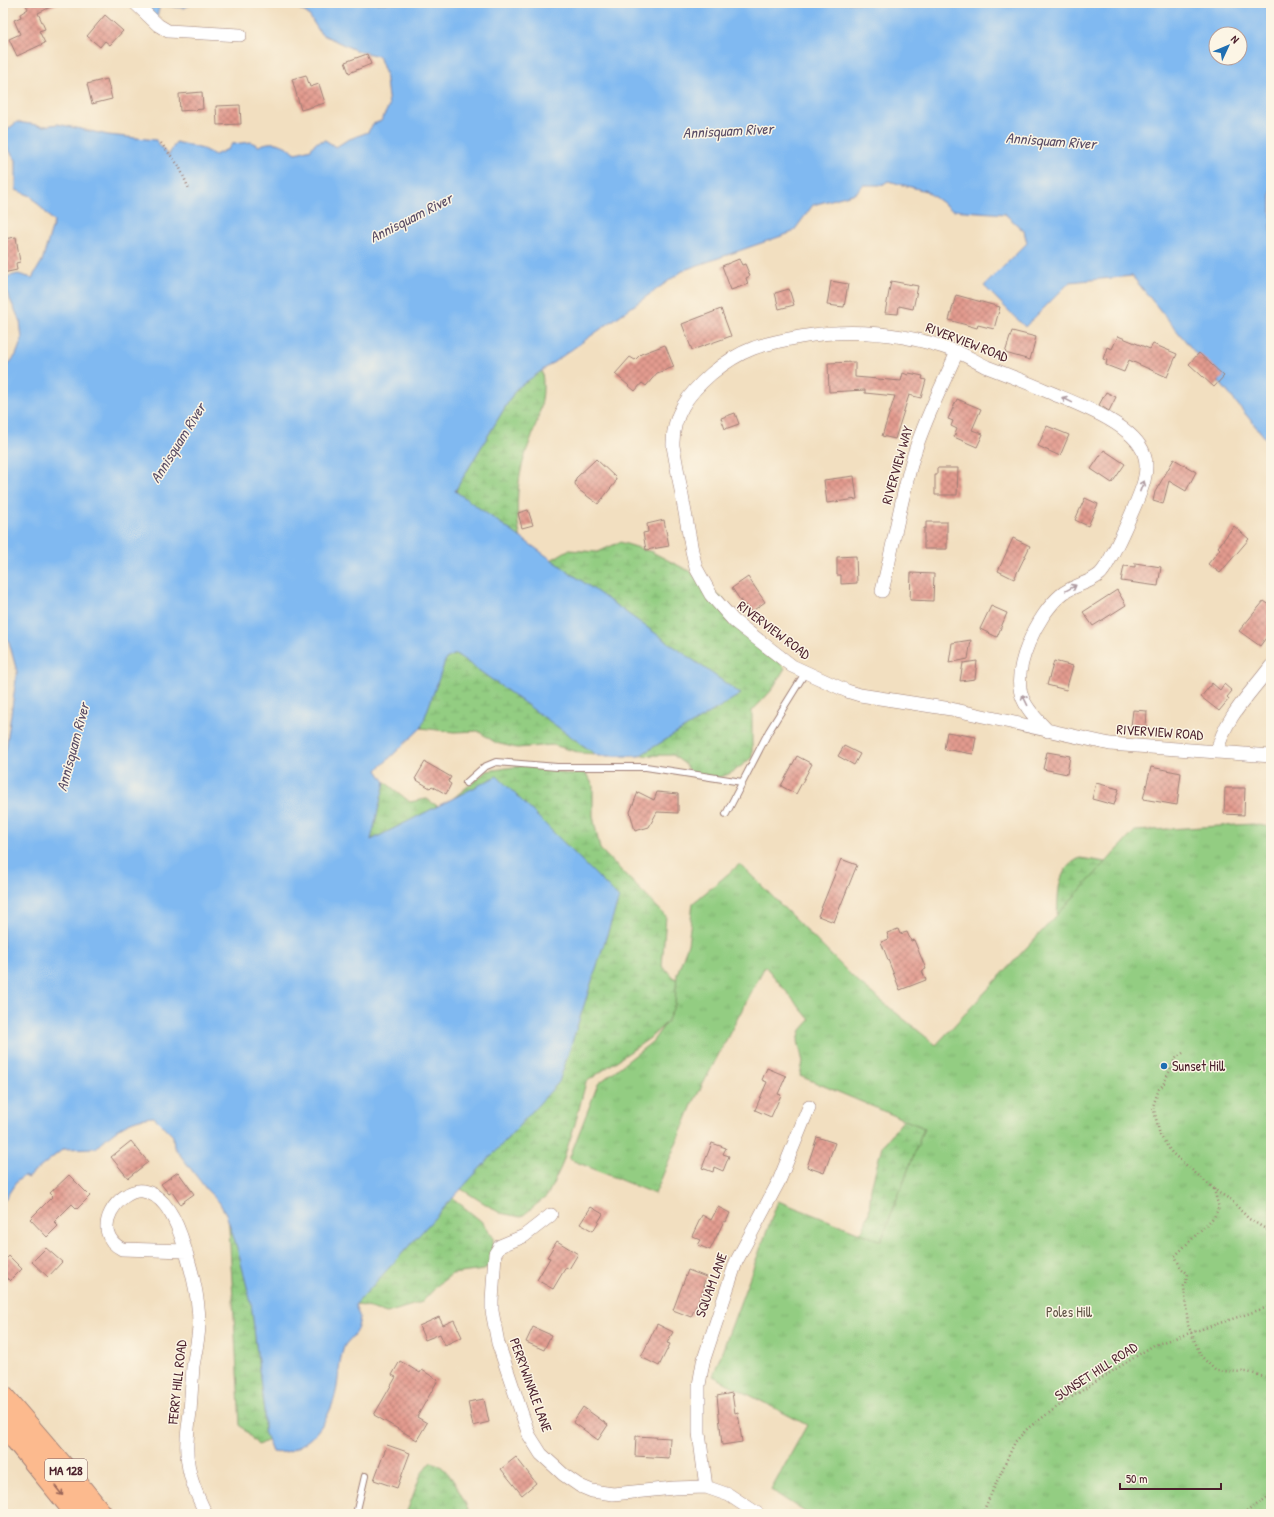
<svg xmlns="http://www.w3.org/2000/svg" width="1274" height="1517" font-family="'Patrick Hand',sans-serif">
<defs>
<pattern id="wetland-marsh" width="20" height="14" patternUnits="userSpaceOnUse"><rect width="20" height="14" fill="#93cd82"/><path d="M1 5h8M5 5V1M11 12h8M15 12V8" fill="none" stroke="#80b070"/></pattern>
<pattern id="park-tufts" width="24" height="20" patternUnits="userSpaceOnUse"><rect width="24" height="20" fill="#93cd82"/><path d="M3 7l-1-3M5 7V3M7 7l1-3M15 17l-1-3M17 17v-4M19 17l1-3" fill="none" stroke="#80b070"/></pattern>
<pattern id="building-cross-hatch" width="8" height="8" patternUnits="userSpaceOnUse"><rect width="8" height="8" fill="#e39b8f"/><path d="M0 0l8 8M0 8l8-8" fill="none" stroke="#ba7e75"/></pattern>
</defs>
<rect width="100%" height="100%" fill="#fcf5e5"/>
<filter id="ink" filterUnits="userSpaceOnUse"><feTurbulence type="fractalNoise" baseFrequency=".025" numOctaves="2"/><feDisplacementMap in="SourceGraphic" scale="8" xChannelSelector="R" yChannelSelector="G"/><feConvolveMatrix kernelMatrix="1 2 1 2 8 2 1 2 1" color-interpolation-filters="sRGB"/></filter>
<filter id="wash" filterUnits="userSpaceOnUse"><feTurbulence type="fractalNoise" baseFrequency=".012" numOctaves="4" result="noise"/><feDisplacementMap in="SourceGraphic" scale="16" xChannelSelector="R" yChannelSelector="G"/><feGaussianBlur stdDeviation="0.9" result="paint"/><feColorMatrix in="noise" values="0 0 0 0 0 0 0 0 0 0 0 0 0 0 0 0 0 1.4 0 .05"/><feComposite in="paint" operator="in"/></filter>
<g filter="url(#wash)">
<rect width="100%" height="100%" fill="#f2dfc0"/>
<path fill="url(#wetland-marsh)" stroke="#6e7656" d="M541 366C549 406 532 429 522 466 517 486 515 519 521 539 524 549 532 559 537 568L568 550 598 552 620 542 652 552 689 571 721 597 739 622 785 668 771 691 752 711V757C731 775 722 781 694 777L686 765 673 755 626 756 581 753 553 745 517 748 496 743 478 731 454 732 421 728V714L459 504 454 478 482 403Z
M526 765 572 775 583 769 593 785V816L600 849 666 916 662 966 681 984 682 1008 650 1038 586 1082 575 1124 561 1167 547 1196 521 1217 500 1213 440 1176 449 1195 481 1221 493 1237V1260L484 1270 452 1274 439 1284 422 1302 387 1313 356 1304 355 1298 270 1439 258 1445 240 1425 228 1210 385 782 410 802 426 799 441 808 487 771Z
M1080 858 1112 863 1057 915C1059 892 1056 869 1080 858Z
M935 1096 940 1246H847L863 1229 869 1213 871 1188 882 1146 915 1106Z
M431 1462C451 1466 461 1497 471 1514H406L421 1474Z"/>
<path fill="url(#park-tufts)" stroke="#6e7656" d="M1253 824 1271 827V1514H808L771 1490 807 1425 713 1376 778 1201 881 1241 924 1128 800 1076 803 1062 798 1041 801 1030 810 1020 765 966 692 1105 655 1194 569 1159 598 1084 652 1042 668 1020 675 1004 677 974 688 944 693 903 740 864 859 983 936 1045 1135 831Z"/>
<path fill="#80b9f1" stroke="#656c8e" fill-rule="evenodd" d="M140 3H195L183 8 160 5 156 20Z
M293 3H1271V445L1132 276 1070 282 1025 327 984 286 1027 243 1024 231 1005 214 952 210 926 191 888 181 882 185H863L856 193 813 205 793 232 684 270 516 389 455 491 741 694 639 756H598L456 654 446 659 421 728 377 770 385 782 371 840 497 776 619 898 559 1082 355 1305 360 1318C359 1323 358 1329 355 1333 352 1339 344 1343 343 1350 339 1362 339 1374 337 1387 333 1409 321 1434 301 1445 292 1451 283 1454 272 1452L264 1431V1412L251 1303 238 1251 226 1214 219 1202 207 1190 174 1147 173 1136 154 1117C129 1118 113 1131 96 1148L63 1149 27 1178 24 1176 17 1181 3 1202V753L6 749 17 672 9 642 3 635V371L16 355 22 339 20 321 7 293 6 277 18 274 32 278 42 261 54 222 31 196 16 190V160L3 142V133L17 122 44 126 58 124 108 135 156 140 168 156 176 142 203 149 215 155 228 149 232 144 251 142 259 146C273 139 284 144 296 153L311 149 315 143 325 140 336 147 347 140 368 132 373 124 381 121 389 106 385 72 379 56 357 51 321 34 308 14 296 7ZM1216 34H1240V58H1216Z"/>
<g id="blocks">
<path fill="url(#building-cross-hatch)" d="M25 3H59L38 13 45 29 39 31 45 43 17 56 9 39 20 34 14 20 21 17 20 14 28 9Z
M105 15 123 31 110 45 105 41 100 47 87 36Z
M367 54 371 64 349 73 345 62Z
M306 75 310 87 319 84 325 103 301 110 292 79Z
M107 79 112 99 92 104 87 84Z
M202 92 203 109 180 111 179 94Z
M240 105 241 124 217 125 216 106Z
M16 237 20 262 16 263 17 270 3 273V239Z
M739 259 742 265 745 264 750 276 746 278 748 284 731 290 722 266Z
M831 281 848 284 844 307 827 305Z
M891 281 918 286 913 309 899 306 898 314 885 313Z
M789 289 794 305 779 309 775 293Z
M956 295 1000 307 994 329 978 325 977 328 949 320Z
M721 309 731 336 692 350 682 324Z
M1012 331 1036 337 1030 360 1005 353Z
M1118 336 1150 349 1153 344 1177 354 1167 377 1129 360 1124 372 1106 365 1107 360 1103 359 1107 347 1112 349Z
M665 345 674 367 657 373 646 386 642 383 635 391 615 374 630 357 635 360 641 354Z
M1199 353 1224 376 1214 387 1189 364Z
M855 362V377L901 381 903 373 908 375 909 373 923 376 922 379 926 380 921 398 909 395 895 439 882 436 895 396 865 393V390L829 392 828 363Z
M1106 392 1116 397 1109 411 1099 405Z
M957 399 981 409 972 430 983 434 977 447 954 437 957 429 951 426 953 421 948 419Z
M735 413 739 424 725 429 721 418Z
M1047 426 1069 435 1060 456 1038 446Z
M1104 450 1125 464 1112 483 1091 469Z
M596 459 616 478 615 483 598 504 579 490 575 484 576 478Z
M1174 459 1196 472 1186 491 1169 481 1163 504 1153 501 1155 492Z
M937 468H958L957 495H935V475H937Z
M854 476 857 499 827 503 824 480Z
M1085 498 1098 504 1088 526 1075 520Z
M528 510 533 525 522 528 518 513Z
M664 520 669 546 646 550 643 533 648 532 647 524Z
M926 522H947V549H924V528H926Z
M1234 526 1249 539 1220 573 1208 564 1220 549 1218 547Z
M1013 538 1030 546 1014 579 998 571Z
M856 556 857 583 841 584V575H837V557Z
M1135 563 1161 567 1158 586 1121 581 1124 566 1135 567Z
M911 573 934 574 933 601 910 600Z
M748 577 765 602 751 612 746 605 744 606 732 588Z
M1117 590 1126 605 1093 626 1083 612Z
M1264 601 1271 606V631L1260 646 1239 631Z
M991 606 1007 613 997 637 980 629Z
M971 640 968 659 949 663 952 643Z
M977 661 975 679 960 681 963 663Z
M1054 661 1073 666 1066 690 1047 685Z
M1212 683 1220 690 1224 684 1232 691 1227 697 1229 699 1219 711 1201 697Z
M1133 710 1147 711 1146 727 1131 726Z
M947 732 976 737 973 754 944 749Z
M844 746 860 754 854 765 838 756Z
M1047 752 1070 756 1067 774 1043 769Z
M797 756 812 764 796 794 781 786Z
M425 762 451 777 448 782 451 784 446 794 432 786 430 788 415 779Z
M1151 767 1181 773 1177 805 1143 799Z
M1096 783 1119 789 1114 805 1092 799Z
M1225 788H1245L1244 815 1224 814Z
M638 792 654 800 657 792 678 794V813L657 812 649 827 635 831 630 812Z
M841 859 857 865 834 922 818 916Z
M898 929 900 934 907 932 911 941 914 940 926 969 922 971 926 980 900 990 881 942 889 939 887 933Z
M767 1068 786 1076 778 1094 781 1095 771 1117 755 1110 767 1082 762 1080Z
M817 1137 835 1143 824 1173 807 1167Z
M131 1141 148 1162 128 1178 111 1157Z
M712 1143 726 1148 723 1154 729 1156 723 1171 714 1167 713 1172 702 1168Z
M178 1172 194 1194 180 1204 172 1192 169 1194 161 1184Z
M69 1175 90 1196 77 1209 72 1204 54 1222 58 1226 47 1237 30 1219 53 1196 50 1193Z
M591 1207 603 1214 593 1231 580 1224Z
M718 1207 730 1213 726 1222 724 1221 710 1250 698 1245 701 1240 692 1236 702 1215 711 1220Z
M557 1241 578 1254 569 1269 566 1267 553 1289 537 1280 550 1258 547 1257Z
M46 1248 62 1262 48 1277 32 1262Z
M9 1256 22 1269 10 1281 3 1274V1262Z
M688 1270 706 1277 703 1285 705 1286 691 1317 673 1310Z
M439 1317 443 1325 454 1320 462 1337 445 1345 440 1334 425 1340 419 1326Z
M657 1324 673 1332 667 1343 670 1344 659 1366 641 1357Z
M533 1327 551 1335 544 1350 526 1342Z
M400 1361 420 1373 422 1370 438 1380 417 1417 427 1423 417 1440 374 1415 396 1377 392 1375Z
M732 1393 735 1413 738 1412 742 1442 722 1445 717 1396Z
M484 1399 489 1422 473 1426 468 1402Z
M583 1407 608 1425 598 1440 573 1422Z
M636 1436 670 1438 669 1458 635 1456Z
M387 1445 410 1453 397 1488 374 1480Z
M516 1457 536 1483 522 1495 501 1469Z"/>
</g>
</g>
<g filter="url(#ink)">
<use href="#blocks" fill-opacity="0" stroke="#9e7f76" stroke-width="1"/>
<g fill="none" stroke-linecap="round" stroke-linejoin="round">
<g stroke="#9e7f76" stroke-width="8">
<path id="service" d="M466 783 484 767 496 762 557 767H646L742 782
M726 814 769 731 805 673
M356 1514 365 1476"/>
</g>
<g stroke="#9e7f76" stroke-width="14">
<path id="minor" d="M135 3 158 25 168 31 240 35
M882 591C894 544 901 495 916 448 927 415 943 384 957 352
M1048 731C1039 722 1028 711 1023 699 1010 670 1038 614 1061 595 1072 585 1089 584 1100 574 1110 565 1140 496 1144 481 1146 473 1147 462 1144 454 1134 424 1077 404 1049 392 1029 383 1008 375 987 367 976 362 966 355 955 351 905 333 853 328 800 337 762 344 742 348 711 374 688 394 672 415 673 446L692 551 696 568 711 595 734 621 792 666 847 691 860 695 951 709 1110 744 1271 756
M1217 752C1224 718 1251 693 1271 666
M551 1215 524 1236 500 1246 495 1254 492 1301V1311L498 1343 529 1435 541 1454 564 1475 580 1486 592 1491 613 1494 674 1488 706 1487 729 1495 758 1514
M186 1251 122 1249C88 1231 119 1188 143 1191 163 1194 175 1219 181 1236 190 1264 199 1294 199 1324 199 1338 195 1353 193 1366 192 1381 191 1396 190 1412 188 1428 185 1446 188 1463 190 1480 198 1498 206 1514
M706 1487 699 1433V1385L703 1362 736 1262 779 1181 809 1107"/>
</g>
<g stroke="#9e7f76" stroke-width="24">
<path id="motorway" d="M3 1397 63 1467 101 1514
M3 1423 77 1514"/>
</g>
<path stroke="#9e7f76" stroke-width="2.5" stroke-dasharray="1 3" stroke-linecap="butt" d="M161 143 179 166 189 189
M1183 1053 1175 1059 1163 1085 1159 1089 1153 1106 1160 1135 1172 1153 1219 1193 1230 1199 1249 1219 1271 1232
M1214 1189 1219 1208 1214 1217 1175 1256 1181 1268 1188 1274 1184 1286 1188 1325 1201 1356 1216 1371 1247 1372 1271 1378
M982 1514 1015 1442 1028 1428 1067 1400 1154 1345 1271 1306
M1243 1514 1271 1495"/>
<use href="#service" stroke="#fff" stroke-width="6"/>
<use href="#minor" stroke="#fff" stroke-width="13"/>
<use href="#motorway" stroke="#fcba8e" stroke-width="22"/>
</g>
<defs><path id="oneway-shaft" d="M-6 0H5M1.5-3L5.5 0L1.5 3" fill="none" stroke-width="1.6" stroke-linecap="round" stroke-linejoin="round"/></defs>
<g stroke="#ae9aa0">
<use href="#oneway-shaft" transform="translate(1067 400) rotate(-154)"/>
<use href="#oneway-shaft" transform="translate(1142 486) rotate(-69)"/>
<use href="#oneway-shaft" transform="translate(1071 588) rotate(-29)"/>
<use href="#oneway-shaft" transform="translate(1025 700) rotate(-116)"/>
</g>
<use stroke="#9a6558" href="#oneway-shaft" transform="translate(59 1491) rotate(51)"/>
</g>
<circle fill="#1f6fb2" stroke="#fcf5e5" stroke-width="1.5" cx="1164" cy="1066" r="4"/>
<g text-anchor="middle" stroke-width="3" stroke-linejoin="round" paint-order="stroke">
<rect fill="#fcf5e5" stroke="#7f5f63" stroke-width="1" x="45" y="1459" width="42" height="22" rx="3"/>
<g font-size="13" font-weight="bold" fill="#4a1f2b">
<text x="66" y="1475">MA 128</text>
</g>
<g font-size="14" fill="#4a1f2b" stroke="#fcf5e5">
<text transform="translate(967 342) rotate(21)" y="5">RIVERVIEW ROAD</text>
<text transform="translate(897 465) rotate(-74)" y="5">RIVERVIEW WAY</text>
<text transform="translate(774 630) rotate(37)" y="5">RIVERVIEW ROAD</text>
<text transform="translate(1160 732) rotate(4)" y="5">RIVERVIEW ROAD</text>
<text transform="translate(711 1285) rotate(-70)" y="5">SQUAM LANE</text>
<text transform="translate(1096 1371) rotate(-33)" y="5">SUNSET HILL ROAD</text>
<text transform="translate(177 1382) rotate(-84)" y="5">FERRY HILL ROAD</text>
<text transform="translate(531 1385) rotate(70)" y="5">PERRYWINKLE LANE</text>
</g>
<g font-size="14" fill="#4a1f2b" stroke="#fcf5e5" text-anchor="start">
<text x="1172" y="1071">Sunset Hill</text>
</g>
<g font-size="14" fill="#605345" stroke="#fcf5e5">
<text x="1069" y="1317">Poles Hill</text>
</g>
<g font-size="15" font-style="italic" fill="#5a4d66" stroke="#fcf5e5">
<text transform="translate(728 131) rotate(-3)" y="5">Annisquam River</text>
<text transform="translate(1051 141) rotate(4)" y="5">Annisquam River</text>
<text transform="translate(411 218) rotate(-27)" y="5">Annisquam River</text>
<text transform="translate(178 443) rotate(-58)" y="5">Annisquam River</text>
<text transform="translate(73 747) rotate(-75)" y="5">Annisquam River</text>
</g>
</g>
<rect width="1274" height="1517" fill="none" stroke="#fcf5e5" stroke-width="16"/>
<g transform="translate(1228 46) rotate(46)"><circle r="19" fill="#fcf5e5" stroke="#b59f9b"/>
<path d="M0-3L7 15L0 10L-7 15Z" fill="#1f6fb2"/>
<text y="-6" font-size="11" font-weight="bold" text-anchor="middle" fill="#4a1f2b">N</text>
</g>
<path d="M1120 1483v6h101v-6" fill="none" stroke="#4a1f2b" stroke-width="2"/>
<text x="1126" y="1483" font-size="12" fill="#4a1f2b" stroke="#fcf5e5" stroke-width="3" paint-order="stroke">50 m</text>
</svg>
